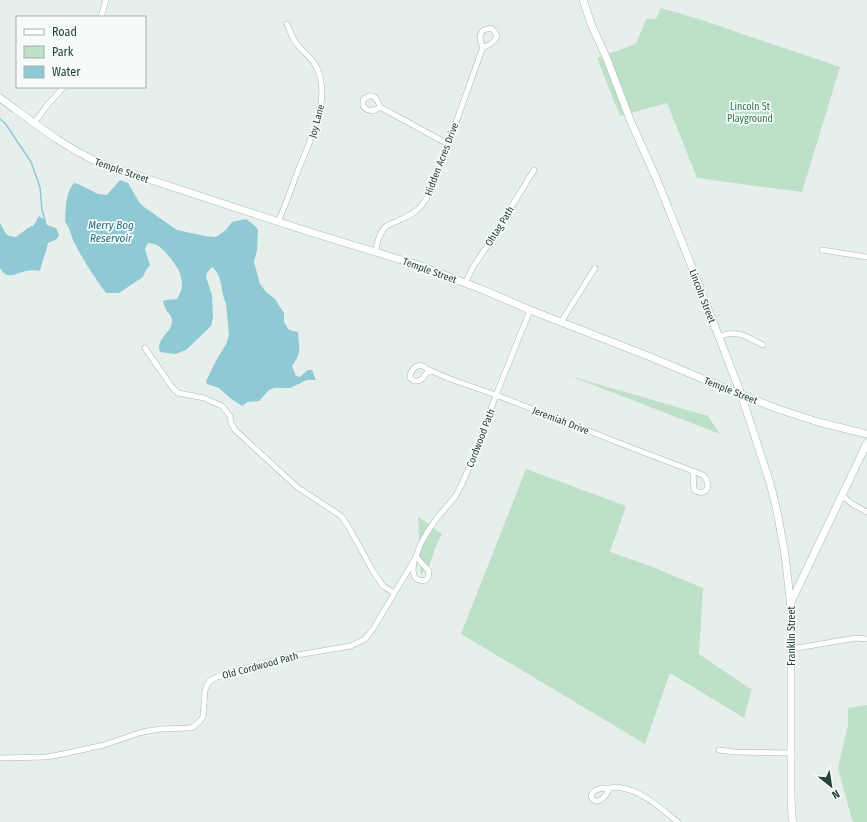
<svg xmlns="http://www.w3.org/2000/svg" width="867" height="822" font-family="'Fira Sans Condensed',sans-serif">
<rect width="100%" height="100%" fill="#e6efeb"/>
<path fill="#bfe0c8" d="M661 8 699 19 840 67 802 192 697 178 667 103 620 116 597 58 636 44 646 19H656Z
M570 376 708 416 720 434Z
M526 469 626 506 610 552 645 564 703 588 699 654 749 688H752L744 718 670 673 645 744 461 634Z
M418 517 442 534 436 546 429 566 424 570 421 576Z
M867 705V822H854L852 820 838 768 848 725V708Z"/>
<path fill="#8ec9d4" d="M120 180 128 183 139 202 144 207 177 230 205 236 216 237 226 230 232 222 246 219 255 226 258 230 257 250 254 262 260 284 266 292 275 299 284 313V322L289 330 298 332C299 348 302 353 292 366L296 376 300 377 308 370H312L316 380H307L290 388H274L269 390 259 401 248 402 242 406 230 398 219 388 207 384 206 381 217 359 226 344 229 335 226 303C220 291 223 275 212 267L207 273 206 277 212 295 213 317 211 326 186 350 175 354 160 352C155 339 172 333 172 321 172 315 167 313 165 307 164 305 163 303 163 301L166 300 177 299C179 295 181 292 182 287 182 281 181 274 178 269 174 262 164 249 157 245 154 244 151 243 148 243L145 249 150 265 146 270 143 277 119 293H106C94 277 83 260 74 242 71 235 70 228 65 222 66 209 65 193 74 183L78 184 98 194 107 195Z
M39 216 45 220 47 225 56 228 59 235 57 239 48 243C46 253 42 261 40 271 35 270 30 270 26 271 15 273 8 281 0 268V223L6 234 9 236 16 237 28 228 34 225Z"/>
<g fill="none" stroke-linecap="round" stroke-linejoin="round">
<path stroke="#8ec9d4" stroke-width="1.5" d="M0 119 5 123 31 162 40 187 42 210 45 221"/>
<g stroke="#a8b8b2" stroke-width="6">
<path id="street" d="M101 17 106 0
M380 107C377 98 373 91 363 100V106C368 112 374 112 380 107L448 144
M34 123 49 103 64 87
M278 222C285 206 291 190 297 173 309 142 333 99 316 66 311 57 302 51 296 43 292 38 290 30 287 24
M822 250 867 257
M375 252C378 242 379 231 388 225 397 221 409 217 417 210 426 203 430 191 435 181L483 47C480 43 478 34 484 30 485 30 490 28 491 28L495 32 497 37C493 43 490 45 483 47
M465 283 473 267 502 224 507 214 534 170
M561 322 595 268
M719 337C722 336 725 334 728 334 740 331 753 340 763 345
M145 348 172 387 178 393 204 398 222 406 230 416 231 423 235 430 297 487 341 516 348 526 374 573 383 586 394 593
M429 370 422 379 418 381H414L410 378C410 371 415 364 423 366 425 367 427 369 429 370L450 379 496 395 589 431 614 441 703 475C713 485 706 498 694 490L693 472
M842 495 852 504 867 512
M414 563C412 572 413 583 426 580L428 577 429 571 416 557 420 545 428 531 437 518 455 497 462 484 477 448 496 395 530 310
M791 649 856 638 867 639
M719 750 735 752 792 753
M0 758 47 757 63 754 104 745 139 733 148 731 161 729 189 728 193 727 200 721 203 717 205 690 207 685 210 681 217 677 236 671 291 656 351 646 365 639 373 629 416 557
M610 788C607 794 597 809 591 796L592 793C598 788 602 788 610 788 614 787 618 787 622 788 643 791 662 810 678 822"/>
</g>
<g stroke="#a4bbb3" stroke-width="8">
<path id="secondary" d="M583 0 592 26 607 59 631 122 657 180 690 262 741 394 770 483 777 511 785 555 792 616 791 631V797L792 817 793 822
M0 98C33 122 65 148 102 164L313 233 418 265 486 291 530 310 648 356 732 391 778 409 818 422 867 434
M791 602 867 443"/>
</g>
<use href="#street" stroke="#fff" stroke-width="5"/>
<use href="#secondary" stroke="#fff" stroke-width="7"/>
</g>
<g text-anchor="middle" stroke-width="3.5" stroke-linejoin="round" paint-order="stroke">
<g font-size="10" fill="#2d7a4b" stroke="#f7fbf9">
<text x="750" y="110">Lincoln St<tspan x="750" dy="12">Playground</tspan></text>
</g>
<g font-size="10" fill="#24423a" stroke="#f7fbf9">
<text transform="translate(316 121) rotate(-75)" y="4">Joy Lane</text>
<text transform="translate(441 159) rotate(-69)" y="4">Hidden Acres Drive</text>
<text transform="translate(122 170) rotate(19)" y="4">Temple Street</text>
<text transform="translate(499 226) rotate(-58)" y="4">Ohtag Path</text>
<text transform="translate(430 270) rotate(20)" y="4">Temple Street</text>
<text transform="translate(703 296) rotate(69)" y="4">Lincoln Street</text>
<text transform="translate(731 390) rotate(22)" y="4">Temple Street</text>
<text transform="translate(561 420) rotate(21)" y="4">Jeremiah Drive</text>
<text transform="translate(480 438) rotate(-69)" y="4">Cordwood Path</text>
<text transform="translate(791 636) rotate(-90)" y="4">Franklin Street</text>
<text transform="translate(260 665) rotate(-15)" y="4">Old Cordwood Path</text>
</g>
<g font-size="11" font-style="italic" fill="#1c6f80" stroke="#f7fbf9">
<text x="111" y="229">Merry Bog<tspan x="111" dy="13">Reservoir</tspan></text>
</g>
</g>
<rect x="16" y="16" width="130" height="72" fill="#f7fbf9" stroke="#a3b1ad"/>
<rect x="24" y="29" width="20" height="6" fill="#ffffff" stroke="#a3b1ad"/>
<text x="52" y="36" font-size="12" fill="#24423a">Road</text>
<rect x="24" y="46" width="20" height="12" fill="#bfe0c8" stroke="#a3b1ad"/>
<text x="52" y="56" font-size="12" fill="#24423a">Park</text>
<rect x="24" y="66" width="20" height="12" fill="#8ec9d4" stroke="#a3b1ad"/>
<text x="52" y="76" font-size="12" fill="#24423a">Water</text>
<g transform="translate(831 786) rotate(150)" stroke="#f7fbf9" stroke-width="3" paint-order="stroke">
<path d="M0-3L7 15L0 10L-7 15Z" fill="#24423a"/>
<text y="-6" font-size="11" font-weight="bold" text-anchor="middle" fill="#24423a">N</text>
</g>
</svg>
